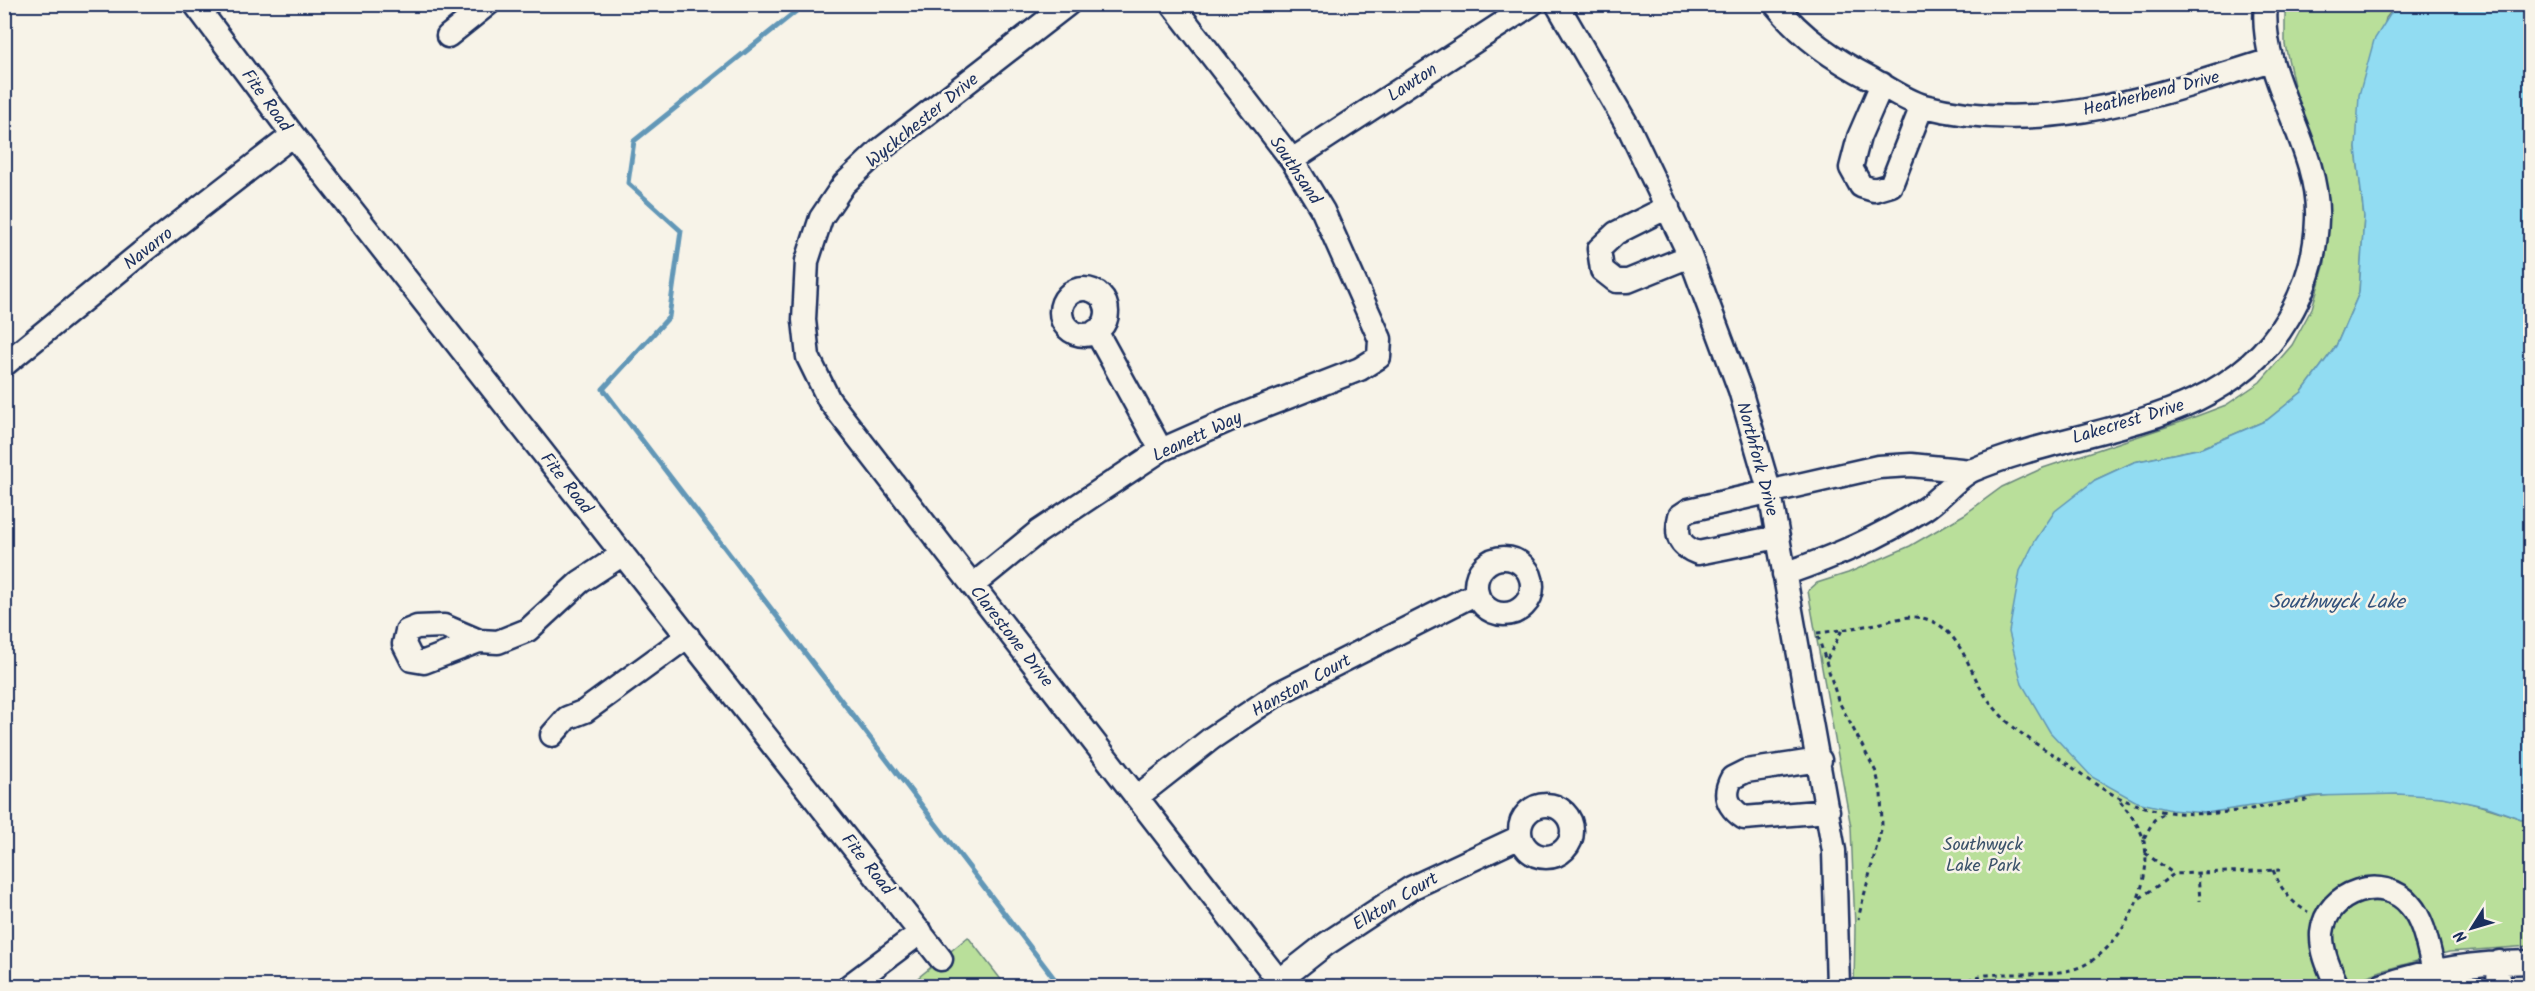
<svg xmlns="http://www.w3.org/2000/svg" width="2535" height="991" font-family="Kalam,sans-serif">
<rect width="100%" height="100%" fill="#f7f3e8"/>
<filter id="ink" filterUnits="userSpaceOnUse"><feTurbulence type="fractalNoise" baseFrequency=".0167" numOctaves="2"/><feDisplacementMap in="SourceGraphic" scale="12" xChannelSelector="R" yChannelSelector="G"/><feConvolveMatrix kernelMatrix="1 2 1 2 8 2 1 2 1" color-interpolation-filters="sRGB"/></filter>
<g filter="url(#ink)">
<path fill="#b9df9a" stroke="#6a877c" stroke-width="1.5" d="M2285 5H2396L2386 18 2356 148 2364 217 2359 293 2336 346 2302 392 2267 420 2202 448 2134 462 2095 480 2206 813C2281 801 2368 784 2443 797 2473 802 2502 812 2530 822V946L2449 952 2381 971 2341 986H1854L1855 928 1851 827 1808 591 1817 583 1848 573 1910 546 1965 514 2002 487 2043 468 2181 422 2226 405 2260 382 2292 345 2312 308 2325 263 2329 215 2317 158 2297 99 2285 45Z
M968 937 1006 986H908Z"/>
<path fill="#91dcf2" stroke="#6297b7" stroke-width="1.5" d="M2396 5H2530V822L2488 807 2442 797 2398 794 2314 796 2206 813 2171 810 2137 802 2092 777 2050 732 2022 684 2009 632 2020 571 2035 541 2055 511 2095 480 2134 462 2202 448 2267 420 2302 392 2336 346 2359 293 2364 217 2356 148 2359 95 2374 40Z"/>
<g fill="none" stroke-linecap="round" stroke-linejoin="round">
<path stroke="#6297b7" stroke-width="5" d="M805 4 634 141 628 183 681 231 669 317 603 389 1060 986"/>
<g stroke="#1b2f5e" stroke-width="27">
<path id="minor" d="M195 4 293 135 941 959
M1068 4 880 150 844 184 821 218 807 261 804 320 808 357 829 400 1283 986
M1557 4 1630 130 1690 256 1740 390 1770 493 1834 851 1838 986
M1775 4C1802 38 1835 60 1872 79 1888 88 1906 101 1924 106 2044 137 2157 95 2271 60
M448 36 488 4
M1882 84 1859 137 1851 168 1861 186 1874 190 1891 185 1922 106
M1292 160 1532 4
M1668 207 1616 233 1599 249 1602 270 1616 281H1628L1690 256
M1061 312a23 23 0 1 1 46 0a23 23 0 1 1-46 0Z
M1096 331 1161 450
M4 365 141 253 293 135
M1778 537 1698 553C1679 546 1675 536 1680 516L1689 510 1878 467 1911 465 1971 471
M1476 586a28 28 0 1 1 56 0a28 28 0 1 1-56 0Z
M1784 574C1836 556 1877 539 1924 509 1940 499 1957 477 1973 470 2080 424 2223 430 2288 318 2306 288 2316 255 2317 219 2320 145 2258 77 2266 4
M973 585 1038 532 1161 450 1229 420 1360 369 1379 357 1380 339 1323 211 1292 160 1172 4
M479 641 424 662 412 660 404 644 407 631 417 627 444 626 479 641 498 642 528 630 580 582 623 554
M552 735 567 718 585 711 688 636
M1820 760 1746 771 1732 778C1722 796 1728 807 1744 818L1828 811
M1137 797 1212 738 1279 693 1477 593
M1520 831a26 26 0 1 1 52 0a26 26 0 1 1-52 0Z
M1279 981 1326 944 1411 888 1520 837
M849 986 921 932
M2337 986C2330 970 2321 952 2322 933 2326 891 2384 873 2410 905 2425 922 2428 949 2434 970
M2381 986C2432 968 2477 963 2530 962
M2498 986 2499 962"/>
</g>
<path stroke="#1b2f5e" stroke-width="3" stroke-dasharray="4.5 4.5" stroke-linecap="butt" d="M1817 633C1835 631 1854 628 1871 625 1892 622 1908 612 1929 620 1962 632 1969 673 1987 698 2010 730 2031 740 2063 761 2081 773 2097 787 2116 796 2179 828 2246 809 2312 799
M1818 636 1838 700 1876 772 1881 792 1882 826 1858 919
M1827 659 1842 630
M2144 838 2154 820 2165 813
M2145 853 2174 874
M2273 870C2281 889 2290 902 2308 912
M2198 873 2200 901
M2140 898 2174 874 2280 870
M1951 986C1963 982 1974 977 1986 975 2015 972 2046 977 2074 969 2118 957 2157 882 2143 838 2139 824 2127 811 2119 799"/>
<use href="#minor" stroke="#f7f3e8" stroke-width="22"/>
</g>
</g>
<g text-anchor="middle" stroke-width="5" stroke-linejoin="round" paint-order="stroke">
<g font-size="18" fill="#1b2f5e" stroke="#f7f3e8">
<text transform="translate(1412 82) rotate(-33)" y="6">Lawton</text>
<text transform="translate(2151 93) rotate(-14)" y="6">Heatherbend Drive</text>
<text transform="translate(267 100) rotate(54)" y="6">Fite Road</text>
<text transform="translate(922 120) rotate(-39)" y="6">Wyckchester Drive</text>
<text transform="translate(1296 170) rotate(56)" y="6">Southsand</text>
<text transform="translate(148 248) rotate(-38)" y="6">Navarro</text>
<text transform="translate(2128 421) rotate(-17)" y="6">Lakecrest Drive</text>
<text transform="translate(1197 436) rotate(-25)" y="6">Leanett Way</text>
<text transform="translate(1758 459) rotate(75)" y="6">Northfork Drive</text>
<text transform="translate(567 483) rotate(52)" y="6">Fite Road</text>
<text transform="translate(1012 636) rotate(52)" y="6">Clarestone Drive</text>
<text transform="translate(1301 685) rotate(-29)" y="6">Hanston Court</text>
<text transform="translate(868 864) rotate(52)" y="6">Fite Road</text>
<text transform="translate(1395 901) rotate(-31)" y="6">Elkton Court</text>
</g>
<g font-size="18" fill="#3b526a" stroke="#f7f3e8">
<text x="1983" y="850">Southwyck<tspan x="1983" dy="21">Lake Park</tspan></text>
</g>
<g font-size="20" font-style="italic" fill="#33527c" stroke="#f7f3e8">
<text x="2337" y="608">Southwyck Lake</text>
</g>
</g>
<rect width="2535" height="991" fill="none" stroke="#f7f3e8" stroke-width="24"/>
<rect x="12" y="12" width="2511" height="967" fill="none" stroke="#1b2f5e" stroke-width="2" filter="url(#ink)"/>
<g transform="translate(2472 928) rotate(233)" stroke="#f7f3e8" stroke-width="4.5" paint-order="stroke">
<path d="M0-4.5L10 22L0 15L-10 22Z" fill="#1b2f5e"/>
<text y="-9" font-size="16" font-weight="bold" text-anchor="middle" fill="#1b2f5e">N</text>
</g>
</svg>
